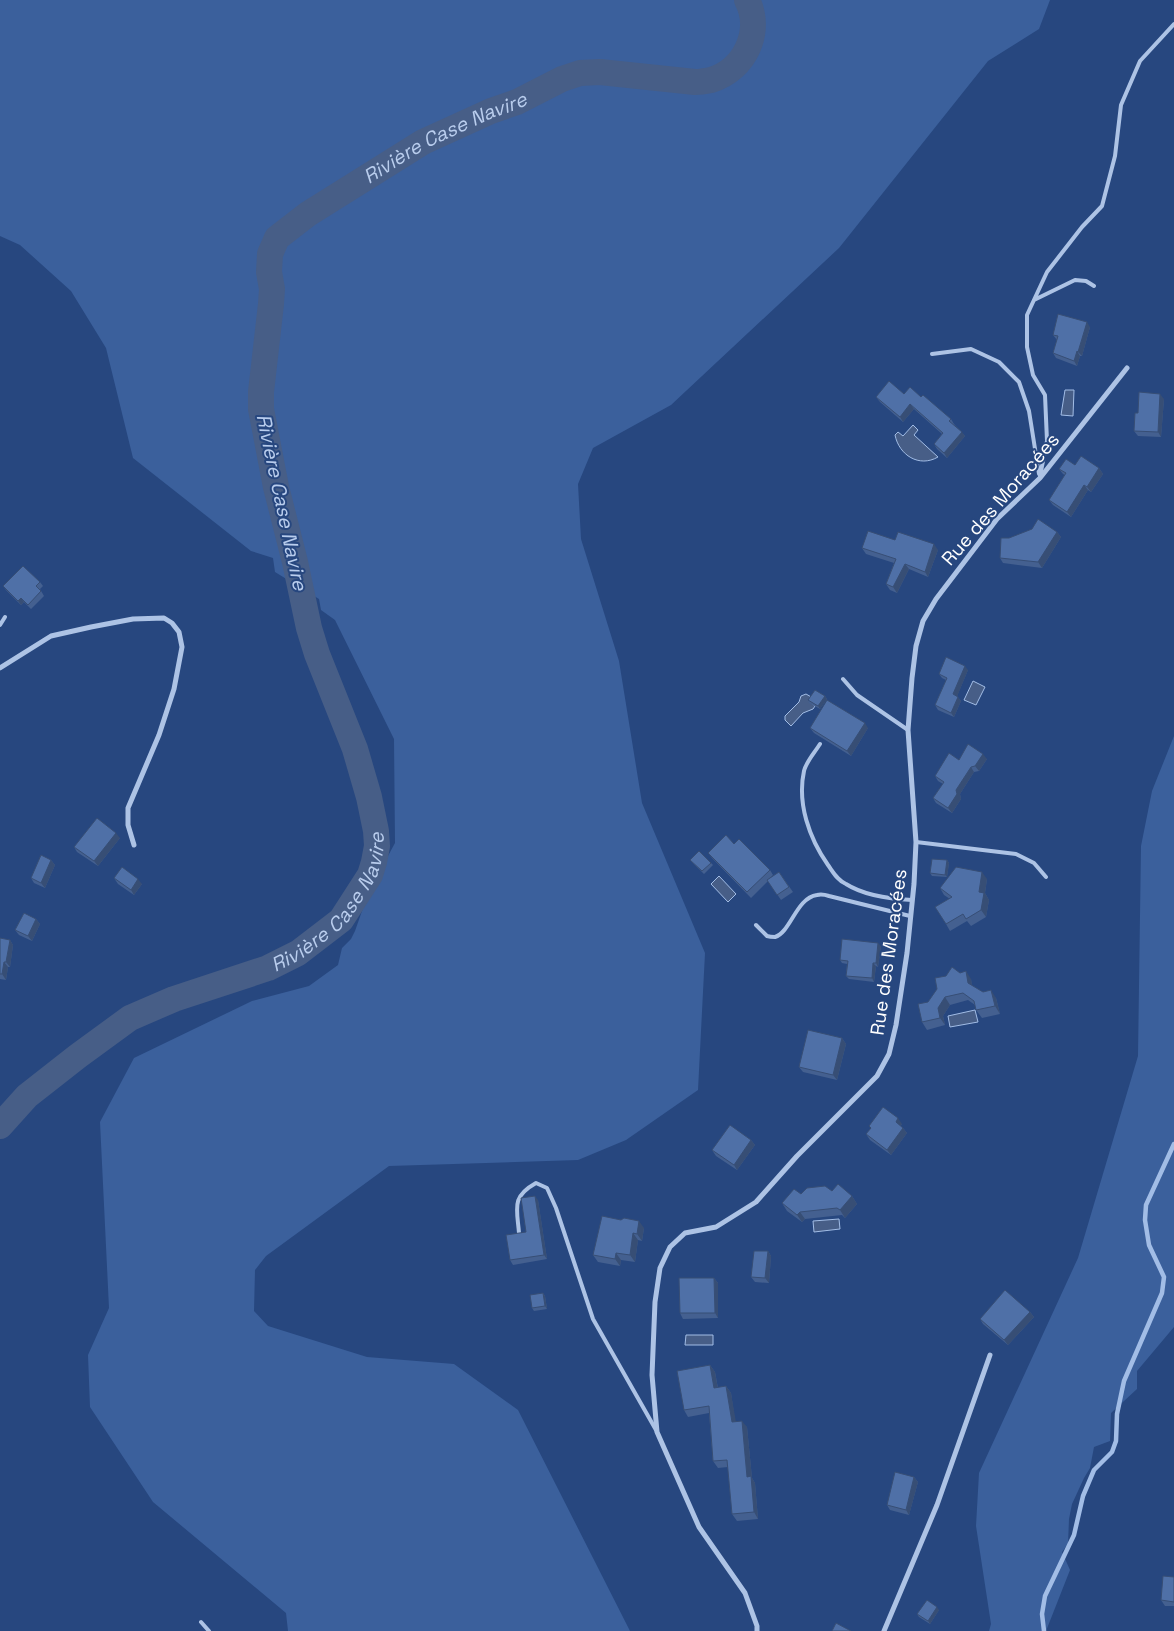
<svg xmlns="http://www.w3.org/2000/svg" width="1174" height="1631" font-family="'Space Grotesk',sans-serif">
<rect width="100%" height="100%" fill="#27477f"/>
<path fill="#3b609c" d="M0 0H1050L1039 29 988 61 839 248 671 405 593 448 578 484 581 539 619 661 642 803 705 953 698 1090 626 1140 578 1160 389 1166 266 1256 255 1270 254 1311 268 1326 367 1357 454 1364 518 1410 630 1631H288L286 1613 153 1502 90 1407 88 1355 109 1308 100 1122 134 1058 252 1001 309 986 338 965 342 948 351 939 355 931 369 891 395 843 394 739 335 620 321 610 319 599 275 572 273 558 251 551 133 458 106 348 71 291 20 245 0 236Z
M1174 736V1327L1137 1371V1389L1111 1413 1110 1441 1094 1447 1090 1468 1084 1478 1072 1504 1069 1519 1068 1544 1062 1552 1070 1570 1046 1631H989L991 1624 976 1526 979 1473 1078 1258 1138 1056 1141 846 1152 791Z"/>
<path fill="#475e87" stroke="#a2bde6" d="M1065 390H1074L1073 416 1061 415Z
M913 425 918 430 914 435 938 457C919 468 899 455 895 435L898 432 903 436Z
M973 681 985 687 976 705 964 700Z
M806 694 813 698 810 702 815 706 813 709 803 713 791 726 785 720V716L799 702 801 696Z
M719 876 736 894 728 902 711 884Z
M975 1010 978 1022 950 1027 948 1016Z
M839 1219 840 1229 814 1232 813 1221Z
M686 1335H713V1345H685Z"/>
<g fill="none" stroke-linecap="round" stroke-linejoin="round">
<path stroke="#a2bde6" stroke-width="4.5" d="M1044 1631 1042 1614 1045 1596 1074 1535 1083 1496 1094 1470 1112 1452 1116 1441 1117 1414 1124 1381 1162 1293 1164 1277 1149 1245 1145 1220 1146 1205 1174 1144"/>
<path stroke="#475e87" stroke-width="26" id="s1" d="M0 1126 27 1096 78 1056 130 1018 174 999 268 968 298 953 341 920 370 875 374 862 377 846 376 831 369 797 355 749 317 654 309 628 295 562 276 487 261 409V392L271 304 272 289 269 272 270 254 277 238 308 214 423 142 491 111 517 102 562 79 580 73 600 72 695 82C700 82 706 81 711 80 745 70 763 31 747 0"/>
<path stroke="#adc3e5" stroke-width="4" d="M1034 300 1075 280 1086 281 1094 286
M932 354 971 349 999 362 1019 382 1029 411 1039 474
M1040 476 1047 441 1045 395 1033 375 1027 347V315L1047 272 1082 227 1102 206 1115 156 1121 105 1140 61 1174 24
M0 625 5 617
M843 679 857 695 908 730
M820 744C815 752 806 762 804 771 797 803 809 838 828 865 833 872 837 880 846 884 865 896 890 899 912 900
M916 842 1016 854 1034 863 1046 877
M756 925 767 936C770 937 773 937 775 937 791 932 796 898 817 895 821 894 826 895 829 896L910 916
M519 1233C517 1208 511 1197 536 1183L547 1188 556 1208 593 1319 656 1430
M201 1622 209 1631"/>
<path stroke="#adc3e5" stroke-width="5" d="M0 668 51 636 91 627 133 619 164 618 172 623 179 632 182 647 174 689 159 735 128 808V825L134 845
M757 1631V1626L745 1593 699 1527 657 1432 652 1375 655 1302 660 1268 670 1247 685 1233 716 1227 756 1202 797 1156 877 1076 889 1054 896 1025 907 953 914 884 916 842 908 730 912 678 916 646 923 621 936 599 997 519 1040 478 1127 368
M884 1631 937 1505 990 1355"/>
</g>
<path fill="#446090" d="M1090 327 1082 356H1080L1077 366 1056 358 1053 353 1057 340 1053 335Z
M904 394 921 397 951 419 954 424 965 436 947 458 937 449 934 444 942 434 914 409 903 422 880 402 876 397Z
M1164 399 1161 437 1138 436 1134 431 1138 413Z
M1075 465 1099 468 1103 474 1091 492 1088 490 1071 517 1053 505 1049 500 1065 475 1063 474 1059 469Z
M1057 532 1061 537 1042 568 1003 563 1000 558 1009 538Z
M895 540 938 550 928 577 909 569 897 593 890 590 886 584 894 563 866 554 862 548Z
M40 582 43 586 40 589 44 596 31 609 24 602 21 605 6 590 3 586Z
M968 670 957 696 961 701 954 717 938 710 935 705 946 680 942 678 939 674Z
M825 696 827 699 820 709 809 703 808 700Z
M810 728H868L851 756 814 733Z
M987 759 979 771 974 772 960 794 961 799 952 813 936 803 933 798 943 784 938 781 935 776 959 760Z
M120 838 98 866 77 852 74 847Z
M734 844 770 870 773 875 770 878 779 872 793 892 781 900 768 881 751 898 712 858 708 853Z
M51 860 55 865 45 888 34 883 31 878Z
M690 860 711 863 713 865 704 874Z
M947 860 949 863 947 877 932 876 930 873Z
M114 878 142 884 134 895 118 884Z
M987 879 985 893 989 900 986 917 971 926 967 921 950 931 946 924 950 899 944 895 940 888Z
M36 919 40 924 32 941 19 935 15 930Z
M0 938 10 940 13 945 10 967H8L6 980 0 979Z
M881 946 878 967 876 966 874 982 849 979 846 976 847 964 842 963 840 960Z
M971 979 972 986 983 992 996 998 1000 1014 982 1018 976 1010 975 1005 968 1000 950 1005 943 1016 945 1025 927 1030 922 1022 928 1002Z
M842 1038 846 1044 837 1080 803 1072 799 1067Z
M902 1124 900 1126 903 1128 907 1133 891 1155 870 1140 866 1134 871 1129 869 1126Z
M751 1140 755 1145 737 1170 716 1156 712 1150Z
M832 1191 852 1196 857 1204 845 1218 842 1215 805 1219 802 1222 787 1211 782 1203 801 1194Z
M538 1200 547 1259 513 1265 510 1260 526 1232Z
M644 1228 642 1241 638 1240 635 1262 621 1260 620 1266 598 1262 593 1255Z
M768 1251 771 1256 769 1283 755 1282 751 1277Z
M714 1278 718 1283V1318L683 1319 680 1313Z
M543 1293 545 1296 547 1309 534 1311 532 1308Z
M1030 1312 1034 1317 1008 1345 983 1324 980 1319Z
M710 1365 715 1372 718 1388 726 1386 731 1393 735 1421 747 1427 752 1478 755 1483 758 1519 737 1521 732 1514 728 1467 718 1468 713 1461 709 1413 688 1417 684 1410Z
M914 1477 918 1482 909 1515 890 1510 887 1505Z
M1174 1577V1606H1165L1161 1600Z
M939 1610 930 1624 919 1617 917 1614Z"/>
<path fill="#374e75" d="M1087 322 1090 327 1082 356 1078 352Z
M1077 351 1080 356 1077 366 1074 361Z
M1160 394 1164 399 1161 437 1158 432Z
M910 404 914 409 903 422 900 417Z
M962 432 965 436 947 458 944 453Z
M1099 468 1103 474 1091 492 1087 487Z
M1084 485 1088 490 1071 517 1067 512Z
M1057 532 1061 537 1042 568 1038 562Z
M934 544 938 550 928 577 925 572Z
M905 564 909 569 897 593 893 587Z
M21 598 24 602 21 605 18 601Z
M965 666 968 670 956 699 953 694Z
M825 696 827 699 820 709 818 706Z
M958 697 961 701 954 717 951 713Z
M865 723 868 728 851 756 847 751Z
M983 754 987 759 979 771 975 766Z
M971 767 974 772 960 794 961 799 952 813 948 808 956 790Z
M116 833 120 838 98 866 94 861Z
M51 860 55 865 45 888 41 883Z
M947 860 949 863 947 877 945 875Z
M982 872 987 879 985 893 989 900 986 917 981 910 979 892Z
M138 879 142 884 134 895 131 890Z
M36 919 40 924 32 941 28 936Z
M10 940 13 945 10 967 6 962Z
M878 943 881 946 878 967 876 963Z
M4 962 8 967 6 980 2 974Z
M873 963 876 966 874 982 872 978Z
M966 971 971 979 973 991 968 983Z
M991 990 996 998 1000 1014 995 1006Z
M945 997 950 1005 943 1016 945 1025 940 1018 938 1008Z
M842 1038 846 1044 837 1080 833 1075Z
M898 1118 902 1124 899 1127 896 1122Z
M903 1128 907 1133 891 1155 887 1150Z
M751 1140 755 1145 737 1170 734 1165Z
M535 1196 538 1200 547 1259 544 1255Z
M852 1196 857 1204 845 1218 840 1210Z
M800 1212 805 1219 802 1222 797 1215Z
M639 1221 644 1228 642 1241 637 1234Z
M633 1233 638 1240 635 1262 630 1255Z
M768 1251 771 1256 769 1283 765 1278Z
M616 1253 621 1260 620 1266 615 1259Z
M714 1278 718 1283V1318L715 1313Z
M543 1293 545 1296 547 1309 545 1306Z
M1030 1312 1034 1317 1008 1345 1004 1340Z
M710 1365 715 1372 719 1395 714 1388Z
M726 1386 731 1393 737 1428 732 1422Z
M742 1421 747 1427 752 1478 755 1483 758 1519 754 1512 747 1477Z
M914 1477 918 1482 909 1515 906 1510Z
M937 1607 939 1610 930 1624 928 1621Z"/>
<path fill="#4f70a7" stroke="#374e75" d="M1058 314 1087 322 1078 352 1077 351 1074 361 1053 353 1058 336 1053 335Z
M889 381 904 394 910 387 921 397 923 395 951 419 949 421 962 432 944 453 934 444 943 433 910 404 900 417 876 397Z
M1139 392 1160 394 1158 432 1134 431 1135 413H1138Z
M1081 456 1099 468 1087 487 1084 485 1067 512 1049 500 1066 473 1059 469 1066 459 1075 465Z
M1038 519 1057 532 1038 562 1000 558 1001 538H1009L1032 529Z
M868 531 895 540 898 532 934 544 925 572 905 564 893 587 886 584 896 559 862 548Z
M23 566 40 582 36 586 41 591 28 605 21 598 18 601 3 586Z
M946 657 965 666 953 694 958 697 951 713 935 705 947 678 939 674Z
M815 690 825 696 818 706 808 700Z
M827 700 865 723 847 751 810 728Z
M968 744 983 754 975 766 971 767 956 790 957 794 948 808 933 798 944 782 935 776 949 753 959 760Z
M97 818 116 833 94 861 74 847Z
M726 835 734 844 739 839 770 870 747 892 708 853Z
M699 851 711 863 702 871 690 860Z
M41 855 51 860 41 883 31 878Z
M932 859 947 860 945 875 930 873Z
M122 867 138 879 131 890 114 878Z
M956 867 982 872 979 892 984 893 981 910 966 919 963 914 946 924 935 907 952 897 940 888Z
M779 872 789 887 777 895 767 880Z
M24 913 36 919 28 936 15 930Z
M0 938 10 940 6 962H4L2 974H0Z
M842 939 878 943 876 963H873L872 978 846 976 848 961 840 960Z
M952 967 960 973 966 971 968 983 983 992 991 990 995 1006 976 1010 974 1001 963 993 945 997 938 1008 940 1018 922 1022 918 1004 928 1002 937 989 935 978 946 976Z
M808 1030 842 1038 833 1075 799 1067Z
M883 1107 898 1118 896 1122 903 1128 887 1150 866 1134 871 1128 869 1126Z
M730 1125 751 1140 734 1165 712 1150Z
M838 1184 852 1196 840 1210 837 1208 800 1212 797 1215 782 1203 794 1189 801 1194 807 1188 825 1186 832 1191Z
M535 1196 544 1255 510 1260 506 1235 526 1232 521 1198Z
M602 1216 621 1220 624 1218 639 1221 637 1234 633 1233 630 1255 616 1253 615 1259 593 1255Z
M754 1251H768L765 1278 751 1277Z
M679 1278H714L715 1313H680Z
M1005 1290 1030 1312 1004 1340 980 1319Z
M543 1293 545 1306 532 1308 530 1295Z
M710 1365 714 1388 726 1386 732 1422 742 1421 747 1477 751 1476 754 1512 732 1514 727 1460 713 1461 709 1406 684 1410 677 1371Z
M895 1472 914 1477 906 1510 887 1505Z
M1163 1576 1174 1577V1602L1161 1600Z
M927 1600 937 1607 928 1621 917 1614Z
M836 1623 851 1631H832Z"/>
<g text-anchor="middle" stroke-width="4" stroke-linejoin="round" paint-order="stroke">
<g font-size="19" fill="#fff" stroke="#27477f">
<text transform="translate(1000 499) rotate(-49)" y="7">Rue des Moracées</text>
<text transform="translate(888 952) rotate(-82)" y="7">Rue des Moracées</text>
</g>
<g font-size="20" font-style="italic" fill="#b9cded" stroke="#27477f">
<text dy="7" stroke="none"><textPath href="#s1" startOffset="1311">Rivière Case Navire</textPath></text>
<text transform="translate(282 502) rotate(78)" y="7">Rivière Case Navire</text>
<text dy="7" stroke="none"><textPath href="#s1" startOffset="411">Rivière Case Navire</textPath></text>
</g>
</g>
</svg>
